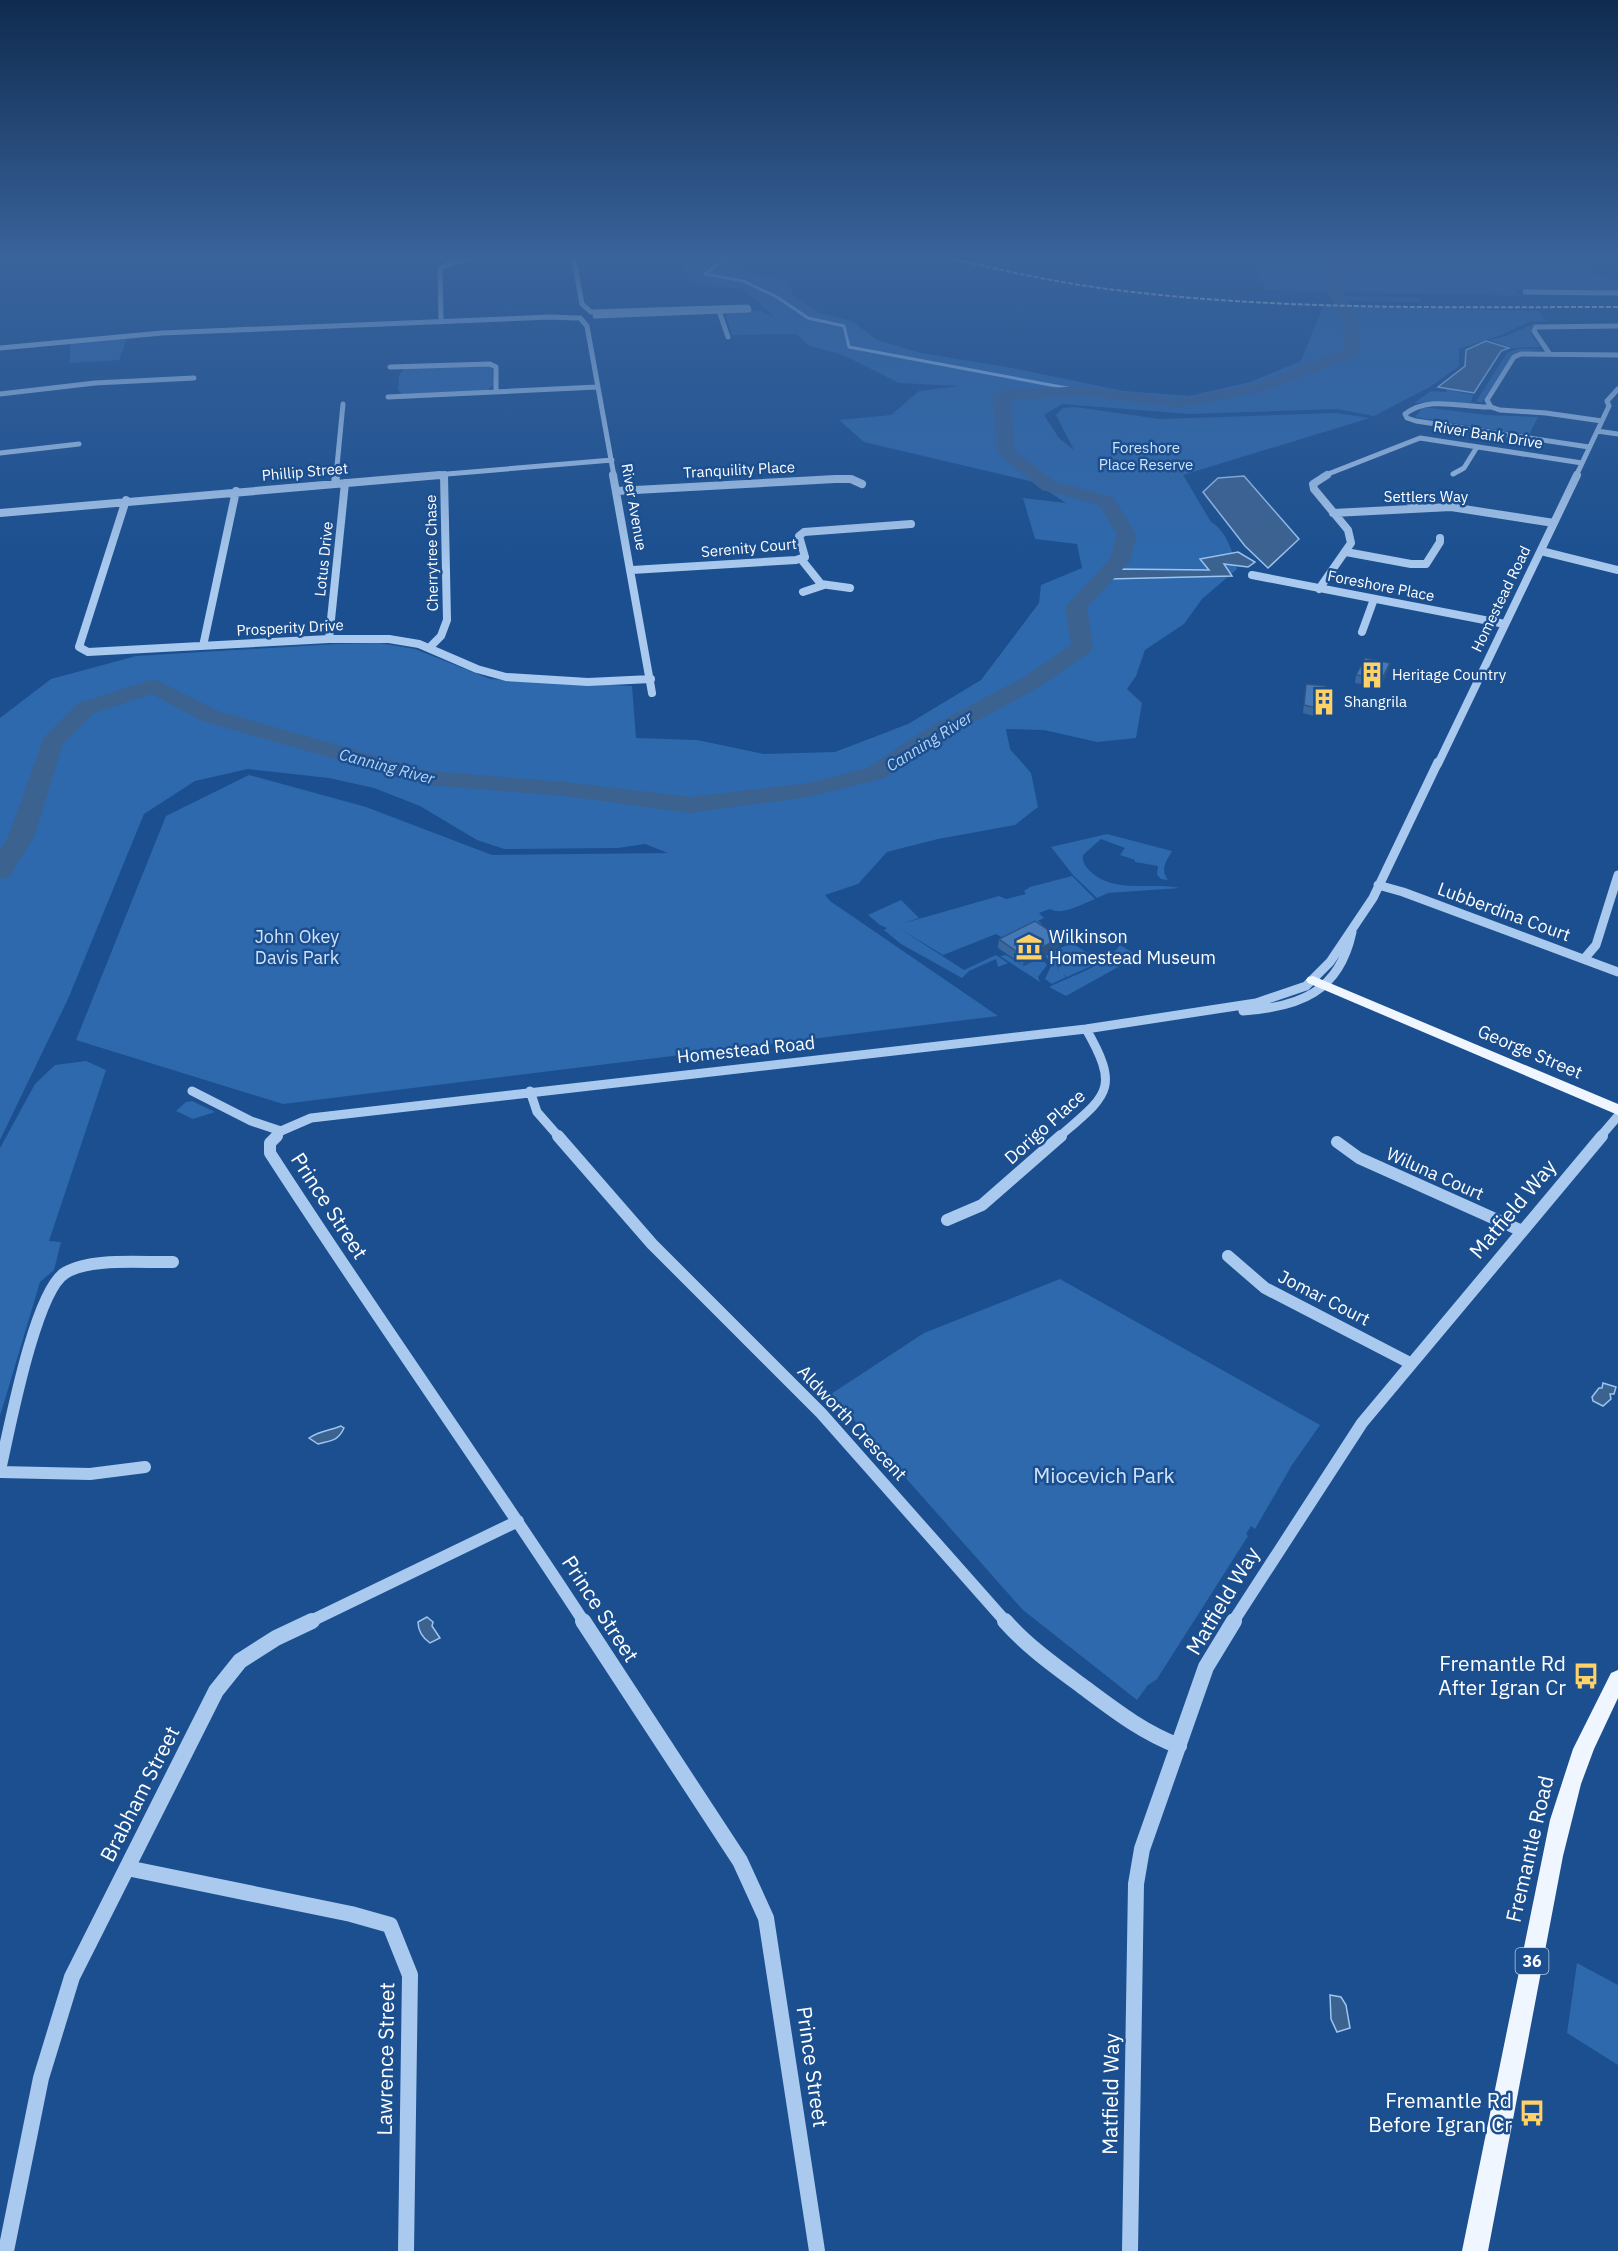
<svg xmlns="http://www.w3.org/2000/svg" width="1618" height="2251" font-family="'IBM Plex Sans',sans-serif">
<rect width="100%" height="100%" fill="#1b4f8f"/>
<path fill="#2e69ad" d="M701 254H750L737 272 783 279 793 294 819 313 852 321 877 340 921 353 1012 368 1123 391 1189 396 1250 382 1301 361 1323 306 1540 311 1546 322 1531 321 1501 335 1459 349V366L1430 387 1374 416 1336 409 1189 414 1062 404 1044 415 1059 438 1074 450 1056 415 1063 408 1075 407 1160 419 1336 413 1370 418 1183 475 1211 522C1227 531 1233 553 1237 569L1202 599 1184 624 1145 650 1136 676 1127 689 1142 703 1136 738 1097 742 1044 730 1006 729 1010 749 1031 773 1038 807 1015 825 938 839 887 852 858 884 825 895 830 901 998 1016 283 1104 76 1040 166 816 249 775 366 807 492 855 668 853 645 844 618 848 504 849 477 840 420 806 374 788 329 778 248 769 195 781 144 814 68 999 0 1140V718L51 679 136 656 336 644 379 643 415 649 490 679 632 686 636 738 697 740 764 754 835 752 908 724 981 680 1039 603 1041 585 1082 568 1077 544 1035 539 1023 498 1066 503 1034 482 864 442 839 420 891 415 919 391 960 386 899 383 843 355 810 346 796 334 732 335 726 316 728 313 760 310 775 318 743 289 714 286 690 281 682 264Z
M1284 254H1562L1572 266 1598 267 1600 269H1589L1594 275 1611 277 1618 284V291L1584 289 1585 291 1557 288V290H1514L1522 296 1266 290 1256 268Z
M1333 296 1419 298 1423 302 1335 301Z
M1535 323 1530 333 1540 347 1513 348 1490 340 1506 336Z
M127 338 119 360 70 363V343Z
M1517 349H1541L1512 356 1482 402H1476L1507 353Z
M488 366 492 368 493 386 486 390 402 394 398 390 399 376 404 368Z
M1447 389 1473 395 1471 402 1476 404C1455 405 1435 401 1414 403L1431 391 1446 392Z
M1423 407 1486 415 1538 417 1529 435 1415 417Z
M1107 834 1172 851C1166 862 1160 869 1168 880L1161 879 1157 875 1158 866 1135 862V860L1120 855 1125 848 1101 839 1083 855C1082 862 1085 866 1090 871 1114 894 1149 882 1180 888L1108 893 1097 898 1073 875 1051 847Z
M1072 876 1095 899C1082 904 1063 916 1050 909L1039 913 1044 918 1038 921 1042 924 1005 939 996 934 943 955 897 927 964 970 996 955 1008 963 998 967 996 959 969 971 962 978 901 944 884 930 887 928 880 925 868 915 901 900 919 918 901 924 999 896 1006 899 1026 894 1024 891 1030 887Z
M1072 943 1098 960V963L1067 977 1063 974 1066 977 1052 984 1045 979 1052 964 1045 956 1051 953 1057 959 1058 972 1059 961 1051 952Z
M1120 945 1138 956 1066 996 1049 987C1073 975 1104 967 1120 945Z
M1006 955 1024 966 1041 957 1047 965 1038 977 1040 982 1000 956Z
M86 1061 106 1070 49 1241 61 1242 54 1270 40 1282 0 1416V1148L35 1084 55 1065Z
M192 1101 215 1112 193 1119 176 1111 186 1102Z
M1060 1279 1320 1425 1292 1465 1255 1529 1251 1526 1246 1534 1248 1536 1157 1679 1148 1685 1137 1700 1023 1610 831 1394 924 1333Z
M1577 1963 1618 1985V2065L1567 2033Z"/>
<path fill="#3c6290" stroke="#9cc4f0" stroke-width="1.5" d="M1486 341 1509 348 1501 351 1474 393 1438 387 1465 366 1466 350Z
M1244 476 1299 539 1268 568 1245 546 1203 492 1218 478Z
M1238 552 1255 562 1248 567 1224 564 1232 576 1109 579 1118 569 1209 570 1200 559Z
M1603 1383 1616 1387 1614 1394H1610L1611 1399 1603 1406 1593 1401 1592 1397 1599 1388H1602Z
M341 1426 344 1428C338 1441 332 1440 318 1444L309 1438C321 1430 329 1431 341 1426Z
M427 1617 433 1622 432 1626 440 1638 430 1643C423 1638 418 1631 418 1622Z
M1330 1995 1341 1997 1346 2005 1350 2028 1337 2032 1331 2019Z"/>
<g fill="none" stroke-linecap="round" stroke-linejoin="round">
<path stroke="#9cc4f0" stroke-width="3" d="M732 254 705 274 743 281 777 297 808 318 844 326 849 347 1083 391"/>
<path fill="#3c6290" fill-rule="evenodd" d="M1346 254H1361L1338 284 1359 320V353L1357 356 1265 391 1180 408 1083 396 1011 400 1015 451 1056 482 1113 497 1137 535 1130 561 1087 608 1093 647 1090 652 1038 688 946 737 885 778 809 797 690 813 565 796 426 785 202 721 152 694 94 713 63 744 34 837 9 877 0 879V850L8 837 44 737 78 703 154 679 218 711 428 771 565 782 690 797 809 783 867 768 930 727 1022 678 1071 645 1065 607 1110 559 1117 535 1099 505 1042 490 997 453 993 395 996 391 1083 386 1180 398 1255 383 1343 350V320L1322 284Z"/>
<path stroke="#a9c9ee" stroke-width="5" d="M573 254 582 304 591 312
M1525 292 1618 293
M718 308 728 337
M593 312 748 307 749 310 595 316
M580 318 587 326 614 476
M441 321 440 268C470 252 522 256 556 254
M0 348 162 333 550 317 577 318
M1549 353 1534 331 1536 327 1618 326
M390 367 490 364 496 367V392
M0 394 95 383 194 378
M388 397 597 387
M1491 407C1461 408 1431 395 1405 414L1407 418 1416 421 1589 447
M1602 421 1546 413 1500 410 1491 407 1487 400 1514 357 1521 354 1618 355
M1597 431 1618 434
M0 453 79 444
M1453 474 1464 468 1477 447
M336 476 343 404
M423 476 612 460
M1323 476 1420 438 1582 463
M1576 476 1609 406 1607 401 1618 389"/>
<path stroke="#a9c9ee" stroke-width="8" d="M613 475 652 693
M335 484 336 475
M617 491 835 479H851L862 484
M1403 494 1416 508
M126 500 79 647 88 652 329 639H389L419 644 477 669 506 677 588 682 651 679
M0 513 440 475
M1333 513 1451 507 1554 523
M1541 551 1618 570
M1346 552 1411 564H1426L1440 542V538
M801 559 821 584 850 588
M632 570 796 560 805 557 799 536 804 532 911 524
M1252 575 1505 624
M1319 589 1351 543 1348 530 1314 489 1313 484 1327 475
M803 592 824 585
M1362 632 1374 599
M329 639 345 483
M203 646 236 491
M430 647 441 636 447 620 444 475
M1438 764 1577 475"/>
<path stroke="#a9c9ee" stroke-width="9" d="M1378 885 1403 892 1618 972
M1584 959 1596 945 1618 875
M1243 1011C1300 1007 1339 992 1352 932
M192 1091 251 1121 281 1131 275 1137
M530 1091 537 1112 559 1137
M281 1131 311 1118 1086 1029 1256 1003 1306 986 1330 962 1373 898 1438 762
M1059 1137C1107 1095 1121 1090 1086 1029
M1600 1137 1618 1116"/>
<path stroke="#a9c9ee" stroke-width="12" d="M277 1136 270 1143V1153C372 1311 481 1464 584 1622
M558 1136 652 1244 821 1413 1006 1622
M1337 1142 1359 1158 1522 1231
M947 1220 982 1205 1061 1136
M1228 1256 1265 1288 1410 1363
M0 1470C9 1431 35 1291 65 1273 91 1257 143 1263 173 1262
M0 1472 90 1474 145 1467
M309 1622 518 1521
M1233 1622 1362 1423 1602 1136"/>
<path stroke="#a9c9ee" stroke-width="16" d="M583 1621 740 1861 766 1918 817 2251
M1005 1621C1027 1646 1055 1666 1082 1686 1113 1709 1142 1732 1179 1746
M127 1868 351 1914 390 1925 410 1975 406 2251
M6 2251 41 2078 72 1977 216 1691 240 1661 276 1638 312 1621
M1130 2251 1136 1884 1142 1849 1206 1667 1234 1621"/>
<path fill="#f0f6ff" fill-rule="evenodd" d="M1313 976 1618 1104V1115L1308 983 1306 980 1308 977Z
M1618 1670V1698L1594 1749 1581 1784 1563 1856 1488 2251H1462L1550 1820 1573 1749 1611 1673Z"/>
<path stroke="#fff" stroke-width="2" stroke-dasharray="5 2" stroke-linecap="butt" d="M931 254C987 267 1043 280 1100 288 1272 311 1446 307 1618 307"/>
</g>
<path fill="#3a679d" d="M1388 671 1380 687 1355 683 1356 675Z
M1306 684 1323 711 1317 717 1303 713Z
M999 939 1059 947 1023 965 998 948Z"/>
<path fill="#305480" d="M1390 663 1388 671 1380 687 1382 679Z
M1324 703 1323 711 1317 717 1319 709Z
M1060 938 1059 947 1023 965 1024 957Z"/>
<path fill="#4478b7" stroke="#305480" stroke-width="1.5" d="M1365 658 1390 663 1382 679 1356 675Z
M1306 684 1326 686 1324 703 1319 709 1304 705Z
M1035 921 1060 938 1024 957 999 939Z"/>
<linearGradient id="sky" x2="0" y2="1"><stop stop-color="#0f2b4f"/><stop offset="0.45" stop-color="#39639b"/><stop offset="1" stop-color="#39639b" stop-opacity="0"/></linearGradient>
<rect width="1618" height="570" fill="url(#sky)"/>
<defs>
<g id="building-bare" transform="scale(2.07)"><path d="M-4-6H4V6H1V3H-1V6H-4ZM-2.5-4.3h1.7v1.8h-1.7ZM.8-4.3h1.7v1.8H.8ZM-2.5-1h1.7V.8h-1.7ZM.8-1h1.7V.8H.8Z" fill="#ffd166" stroke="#1b4f8f" stroke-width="2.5" paint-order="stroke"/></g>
<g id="museum-bare" transform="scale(2.07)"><path d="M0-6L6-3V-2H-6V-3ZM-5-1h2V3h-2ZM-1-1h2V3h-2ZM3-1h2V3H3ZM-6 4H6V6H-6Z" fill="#ffd166" stroke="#1b4f8f" stroke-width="2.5" paint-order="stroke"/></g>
<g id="bus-bare" transform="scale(2.07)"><path d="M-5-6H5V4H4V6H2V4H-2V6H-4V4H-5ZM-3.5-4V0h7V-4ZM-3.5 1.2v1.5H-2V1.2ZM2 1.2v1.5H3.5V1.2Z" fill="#ffd166" stroke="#1b4f8f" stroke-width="2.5" paint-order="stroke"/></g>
</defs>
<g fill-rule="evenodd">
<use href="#building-bare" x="1372" y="675"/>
<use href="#building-bare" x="1324" y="702"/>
<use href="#museum-bare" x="1029" y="947"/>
<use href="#bus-bare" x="1586" y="1676"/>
<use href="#bus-bare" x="1532" y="2113"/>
</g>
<g text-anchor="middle" stroke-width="5" stroke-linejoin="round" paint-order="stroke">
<g font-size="15" fill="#fff" stroke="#1b4f8f">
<text transform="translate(1488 435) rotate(9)" y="5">River Bank Drive</text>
<text transform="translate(739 470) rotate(-3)" y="5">Tranquility Place</text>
<text transform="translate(305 472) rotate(-5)" y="5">Phillip Street</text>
<text x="1426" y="502">Settlers Way</text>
<text transform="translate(634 507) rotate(80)" y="5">River Avenue</text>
<text transform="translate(749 548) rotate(-5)" y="5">Serenity Court</text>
<text transform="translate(432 553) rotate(-91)" y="5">Cherrytree Chase</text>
<text transform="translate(324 559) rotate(-84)" y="5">Lotus Drive</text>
<text transform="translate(1381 586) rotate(11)" y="5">Foreshore Place</text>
<text transform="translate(1501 599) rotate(-64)" y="5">Homestead Road</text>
<text transform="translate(290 628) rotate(-3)" y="5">Prosperity Drive</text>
</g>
<g font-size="15" fill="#cfe3fa" stroke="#1b4f8f">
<text x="1146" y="453">Foreshore<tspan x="1146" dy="17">Place Reserve</tspan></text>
</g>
<g font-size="15" fill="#fff" stroke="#1b4f8f" text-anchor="start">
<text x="1392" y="680">Heritage Country</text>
<text x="1344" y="707">Shangrila</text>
</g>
<g font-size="16" font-style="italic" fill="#b5d3f5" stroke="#1b4f8f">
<text transform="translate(929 741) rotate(-32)" y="6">Canning River</text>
<text transform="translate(387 766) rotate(15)" y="6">Canning River</text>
</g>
<rect fill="#1b4f8f" stroke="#bbcadd" stroke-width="1.5" x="1515.5" y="1948" width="33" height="26" rx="4.5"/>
<g font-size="16" font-weight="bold" fill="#fff">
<text x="1532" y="1967">36</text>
</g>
<g font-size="18" fill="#fff" stroke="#1b4f8f">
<text transform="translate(1504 912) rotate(20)" y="6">Lubberdina Court</text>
<text transform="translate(746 1050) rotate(-6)" y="6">Homestead Road</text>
<text transform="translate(1530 1052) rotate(23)" y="6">George Street</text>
<text transform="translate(1045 1127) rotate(-42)" y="6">Dorigo Place</text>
<text transform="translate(1435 1174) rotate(24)" y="6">Wiluna Court</text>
<text transform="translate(1324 1298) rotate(27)" y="6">Jomar Court</text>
<text transform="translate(852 1423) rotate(47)" y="6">Aldworth Crescent</text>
</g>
<g font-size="18" fill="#cfe3fa" stroke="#1b4f8f">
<text x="297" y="943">John Okey<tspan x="297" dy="21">Davis Park</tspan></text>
</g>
<g font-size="18" fill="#fff" stroke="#1b4f8f" text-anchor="start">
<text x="1049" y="943">Wilkinson<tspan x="1049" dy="21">Homestead Museum</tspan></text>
</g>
<g font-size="21" fill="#fff" stroke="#1b4f8f">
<text transform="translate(329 1206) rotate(57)" y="7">Prince Street</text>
<text transform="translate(1513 1209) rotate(-50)" y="7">Matfield Way</text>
<text transform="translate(1223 1601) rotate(-59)" y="7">Matfield Way</text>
<text transform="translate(600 1609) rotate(57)" y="7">Prince Street</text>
<text transform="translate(140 1794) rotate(-63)" y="7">Brabham Street</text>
<text transform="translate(1530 1849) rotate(-77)" y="7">Fremantle Road</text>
<text transform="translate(386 2059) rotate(-89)" y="7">Lawrence Street</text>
<text transform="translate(812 2067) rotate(82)" y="7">Prince Street</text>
<text transform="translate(1111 2094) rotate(-89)" y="7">Matfield Way</text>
</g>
<g font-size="21" fill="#cfe3fa" stroke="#1b4f8f">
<text x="1104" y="1483">Miocevich Park</text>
</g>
<g font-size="21" fill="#fff" stroke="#1b4f8f" text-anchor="end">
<text x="1566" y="1671">Fremantle Rd<tspan x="1566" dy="24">After Igran Cr</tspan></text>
<text x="1512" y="2108">Fremantle Rd<tspan x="1512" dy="24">Before Igran Cr</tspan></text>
</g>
</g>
</svg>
